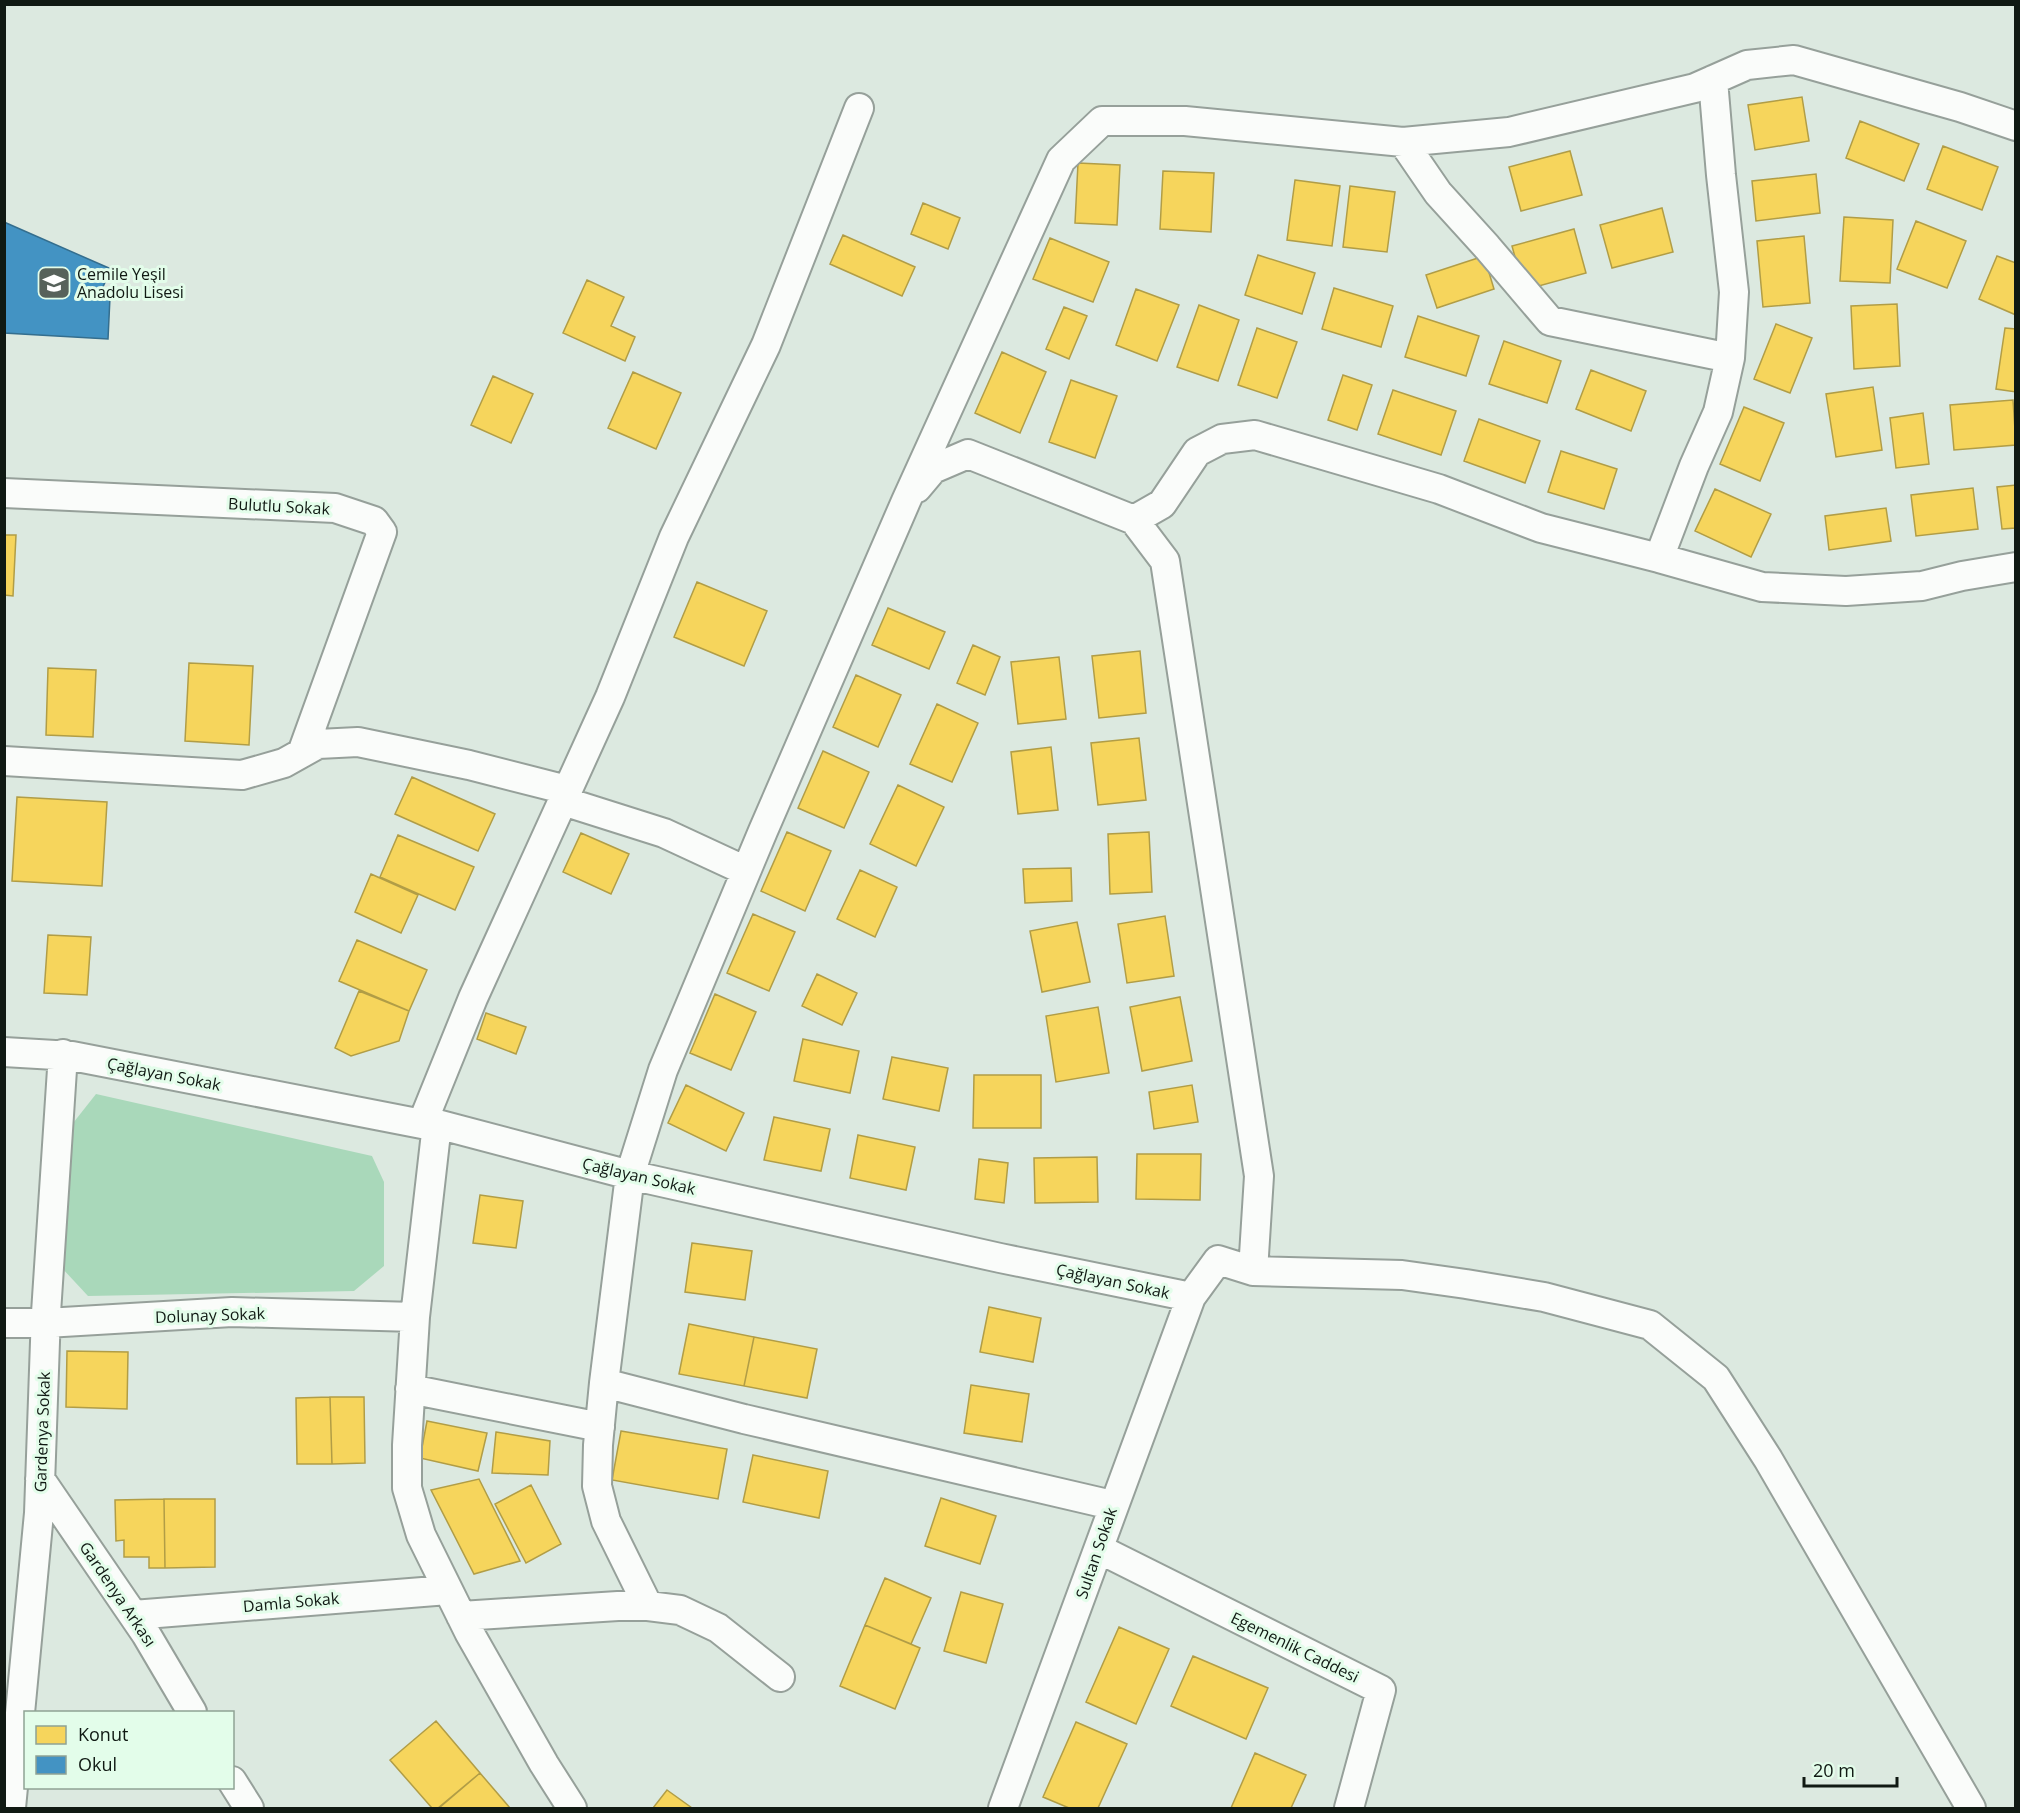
<svg xmlns="http://www.w3.org/2000/svg" width="2020" height="1813" font-family="'Open Sans',sans-serif">
<rect width="100%" height="100%" fill="#dce9e0"/>
<path fill="#a9d8ba" d="M96 1094 372 1156 384 1182V1266L354 1291 88 1296 61 1267 66 1132Z"/>
<path fill="#f6d55c" stroke="#b19d46" stroke-width="1.5" d="M1802 97 1809 141 1755 150 1748 105Z
M1860 121 1919 144 1904 181 1846 158Z
M1943 146 1998 167 1982 210 1927 189Z
M1570 151 1582 195 1521 211 1509 167Z
M1078 163 1120 165 1117 225 1075 223Z
M1163 171 1214 173 1211 232 1160 229Z
M1816 174 1820 213 1756 221 1752 181Z
M1295 180 1340 186 1332 246 1287 240Z
M1350 186 1395 192 1387 252 1343 247Z
M923 203 960 218 948 249 911 234Z
M1662 208 1673 252 1612 268 1600 225Z
M1844 217 1893 220 1890 283 1840 281Z
M1916 221 1966 241 1947 288 1897 269Z
M1574 229 1586 273 1524 290 1512 246Z
M843 235 915 267 902 296 830 264Z
M1804 236 1810 303 1763 307 1757 241Z
M1050 238 1109 262 1093 302 1033 279Z
M1258 255 1315 273 1302 314 1245 295Z
M1484 256 1494 289 1437 308 1426 275Z
M1997 256 2016 263V315L1979 299Z
M587 280 624 297 611 326 635 337 625 361 563 333Z
M1334 288 1393 306 1381 347 1322 329Z
M1136 289 1179 305 1157 361 1116 345Z
M1897 304 1900 366 1854 369 1851 306Z
M1199 305 1239 320 1218 381 1177 367Z
M1064 307 1087 316 1069 359 1046 349Z
M1418 316 1479 336 1466 376 1405 357Z
M1776 324 1812 338 1790 393 1754 379Z
M1257 328 1297 342 1277 398 1238 385Z
M2005 328 2016 329V392L1996 389Z
M1504 341 1561 361 1547 403 1489 384Z
M1002 352 1046 372 1020 433 975 413Z
M1591 370 1646 391 1631 431 1576 409Z
M633 372 681 393 656 449 608 428Z
M1343 375 1372 385 1357 430 1328 420Z
M493 376 533 394 511 443 471 425Z
M1071 380 1117 396 1095 458 1049 442Z
M1873 387 1882 450 1836 457 1826 394Z
M1393 390 1456 411 1441 455 1378 434Z
M2013 400 2016 445 1954 450 1950 405Z
M1744 407 1784 423 1760 481 1720 464Z
M1923 413 1929 464 1896 468 1890 418Z
M1479 419 1540 441 1525 483 1464 461Z
M1561 451 1617 469 1604 509 1548 492Z
M2016 485V528L2002 529 1997 487Z
M1973 488 1978 529 1916 536 1911 495Z
M1715 489 1771 514 1751 557 1695 531Z
M1886 508 1891 541 1829 550 1825 516Z
M4 535H16L13 596 4 595Z
M697 582 767 611 744 666 674 637Z
M888 608 945 632 929 669 872 645Z
M973 645 1000 657 985 695 957 683Z
M1140 651 1146 713 1099 718 1092 656Z
M1059 657 1066 719 1018 724 1011 662Z
M189 663 253 666 249 745 185 741Z
M48 668 96 670 93 737 46 735Z
M856 675 901 695 878 747 833 727Z
M937 704 978 723 952 782 910 764Z
M1139 738 1146 800 1098 805 1091 743Z
M1051 747 1058 810 1018 814 1011 752Z
M823 751 869 772 844 828 798 808Z
M412 777 495 814 478 851 395 814Z
M898 785 944 807 916 866 870 844Z
M17 797 107 802 102 886 12 881Z
M787 832 831 851 805 911 761 891Z
M1149 832 1152 892 1110 894 1108 834Z
M581 833 629 854 611 894 563 872Z
M398 835 474 867 455 910 380 877Z
M1071 868 1072 901 1025 903 1023 869Z
M860 870 897 887 875 937 837 919Z
M371 874 418 895 401 933 355 912Z
M753 914 795 932 769 991 727 973Z
M1165 916 1174 976 1127 983 1118 924Z
M1077 922 1090 982 1042 992 1030 931Z
M48 935 91 937 87 995 44 993Z
M357 940 427 970 409 1011 339 981Z
M817 974 857 993 842 1025 802 1006Z
M359 991 409 1011 399 1041 351 1056 335 1048Z
M715 994 756 1012 731 1070 690 1053Z
M1180 997 1192 1061 1142 1071 1130 1007Z
M1098 1007 1109 1073 1056 1082 1046 1016Z
M486 1013 526 1027 516 1054 477 1039Z
M803 1039 859 1051 850 1093 794 1081Z
M892 1057 948 1068 939 1111 883 1099Z
M974 1075H1041V1128H973Z
M686 1085 744 1113 726 1151 668 1123Z
M1192 1085 1198 1122 1154 1129 1149 1092Z
M774 1117 830 1129 821 1171 764 1160Z
M858 1135 915 1147 906 1190 850 1178Z
M1137 1154H1201L1200 1200 1136 1199Z
M1097 1157 1098 1202 1035 1203 1034 1158Z
M979 1159 1008 1163 1004 1203 975 1199Z
M480 1195 523 1201 516 1248 473 1243Z
M692 1243 752 1251 745 1300 685 1292Z
M989 1307 1041 1318 1033 1362 980 1352Z
M689 1324 754 1337 744 1386 679 1374Z
M754 1337 817 1349 807 1398 744 1386Z
M67 1351 128 1352 127 1409 66 1407Z
M971 1385 1029 1394 1022 1442 964 1433Z
M330 1397H364L365 1463 332 1464Z
M330 1397 332 1464H297L296 1398Z
M427 1421 487 1433 478 1471 420 1458Z
M621 1431 727 1449 718 1499 612 1480Z
M496 1432 550 1441 548 1475 492 1473Z
M753 1455 828 1471 819 1518 743 1502Z
M479 1479 520 1561 474 1574 431 1490Z
M531 1485 561 1544 526 1563 495 1504Z
M941 1498 996 1516 980 1564 925 1546Z
M164 1499H215V1567L165 1568Z
M164 1499 165 1568H149V1557H124V1540L116 1541 115 1500Z
M885 1578 931 1598 911 1644 865 1625Z
M961 1592 1003 1604 986 1663 944 1651Z
M865 1625 920 1648 895 1709 840 1686Z
M1119 1627 1169 1649 1136 1724 1086 1702Z
M1193 1656 1268 1688 1246 1739 1171 1706Z
M436 1721 480 1773 438 1808H432L390 1760Z
M1076 1722 1127 1744 1098 1808H1069L1043 1797Z
M1255 1753 1306 1775 1291 1808H1231Z
M480 1773 510 1808H439Z
M667 1790 692 1808H653Z"/>
<path fill="#4393c3" stroke="#346e8e" stroke-width="1.5" d="M4 222 111 269 98 298 110 297 108 339 4 333Z"/>
<g fill="none" stroke-linecap="round" stroke-linejoin="round">
<g stroke="#96a09a" stroke-width="32">
<path id="minor" d="M1403 142 1438 193 1487 247 1550 321 1730 358
M917 488 933 469 968 454 1134 520 1165 561 1259 1176 1253 1271
M4 493 335 508 374 521 382 532 302 753
M1134 520 1162 504 1197 452 1222 439 1255 435 1439 489 1541 528 1659 558 1762 587 1846 591 1922 586 1962 576 2016 567
M1659 558 1694 466 1718 412 1730 358 1734 292 1721 175 1713 80
M4 761 242 775 284 763 318 744 358 742 469 765 567 790
M563 801 664 833 746 871
M4 1052 72 1056 422 1124H437L630 1175 1000 1258 1191 1297 1218 1260 1253 1271 1402 1275 1466 1284 1544 1297 1650 1325 1716 1378 1768 1459 1971 1808
M422 1124 473 998 610 697 674 537 766 345 859 108
M437 1124 415 1317 407 1445V1488L421 1535 469 1632 544 1764 572 1808
M4 1323H46L232 1312 415 1317
M604 1383 744 1419 1112 1505
M410 1389 600 1427
M40 1479 146 1634 192 1712
M1099 1549 1381 1690 1349 1808
M648 1606 606 1521 597 1486 598 1445 604 1383 630 1175 663 1070 763 831 906 501 1061 160 1102 121H1185L1403 142 1509 132 1695 88 1747 65 1794 60 1960 107 2016 126
M133 1615 448 1590
M461 1616 618 1606H648L680 1610 718 1628 780 1677
M232 1781 249 1808
M11 1808 39 1513 46 1313 63 1054
M1003 1808C1066 1638 1127 1467 1191 1297"/>
</g>
<use href="#minor" stroke="#fafcfa" stroke-width="28"/>
</g>
<defs>
<g id="school-square" transform="scale(1.725)"><rect x="-9" y="-9" width="18" height="18" rx="4" fill="#57625b" stroke="#e3fdea"/><path d="M0-5L7-2L0 1L-7-2ZM-4 1L0 2.5L4 1V4Q0 6-4 4Z" fill="#fff"/></g>
</defs>
<g fill-rule="evenodd">
<use href="#school-square" x="54" y="283"/>
</g>
<g text-anchor="middle" stroke-width="6" stroke-linejoin="round" paint-order="stroke">
<g font-size="16" fill="#101913" stroke="#e3fdea" text-anchor="start">
<text x="77" y="280">Cemile Yeşil<tspan x="77" dy="18">Anadolu Lisesi</tspan></text>
</g>
<g font-size="16" fill="#101913" stroke="#e3fdea">
<text transform="translate(279 506) rotate(3)" y="6">Bulutlu Sokak</text>
<text transform="translate(164 1074) rotate(11)" y="6">Çağlayan Sokak</text>
<text transform="translate(639 1176) rotate(13)" y="6">Çağlayan Sokak</text>
<text transform="translate(1113 1281) rotate(12)" y="6">Çağlayan Sokak</text>
<text transform="translate(210 1315) rotate(-2)" y="6">Dolunay Sokak</text>
<text transform="translate(42 1432) rotate(-88)" y="6">Gardenya Sokak</text>
<text transform="translate(1096 1553) rotate(-71)" y="6">Sultan Sokak</text>
<text transform="translate(118 1594) rotate(56)" y="6">Gardenya Arkası</text>
<text transform="translate(291 1602) rotate(-5)" y="6">Damla Sokak</text>
<text transform="translate(1295 1647) rotate(26)" y="6">Egemenlik Caddesi</text>
</g>
</g>
<rect width="2020" height="1813" fill="none" stroke="#101913" stroke-width="12"/>
<rect x="24" y="1711" width="210" height="78" fill="#e3fdea" stroke="#8fa294" stroke-width="1.5"/>
<rect x="36" y="1726" width="30" height="18" fill="#f6d55c" stroke="#8fa294" stroke-width="1.5"/>
<text x="78" y="1741" font-size="18" fill="#101913">Konut</text>
<rect x="36" y="1756" width="30" height="18" fill="#4393c3" stroke="#8fa294" stroke-width="1.5"/>
<text x="78" y="1771" font-size="18" fill="#101913">Okul</text>
<path d="M1804 1777v9h93v-9" fill="none" stroke="#101913" stroke-width="3"/>
<text x="1813" y="1777" font-size="18" fill="#101913" stroke="#e3fdea" stroke-width="4.5" paint-order="stroke">20 m</text>
</svg>
